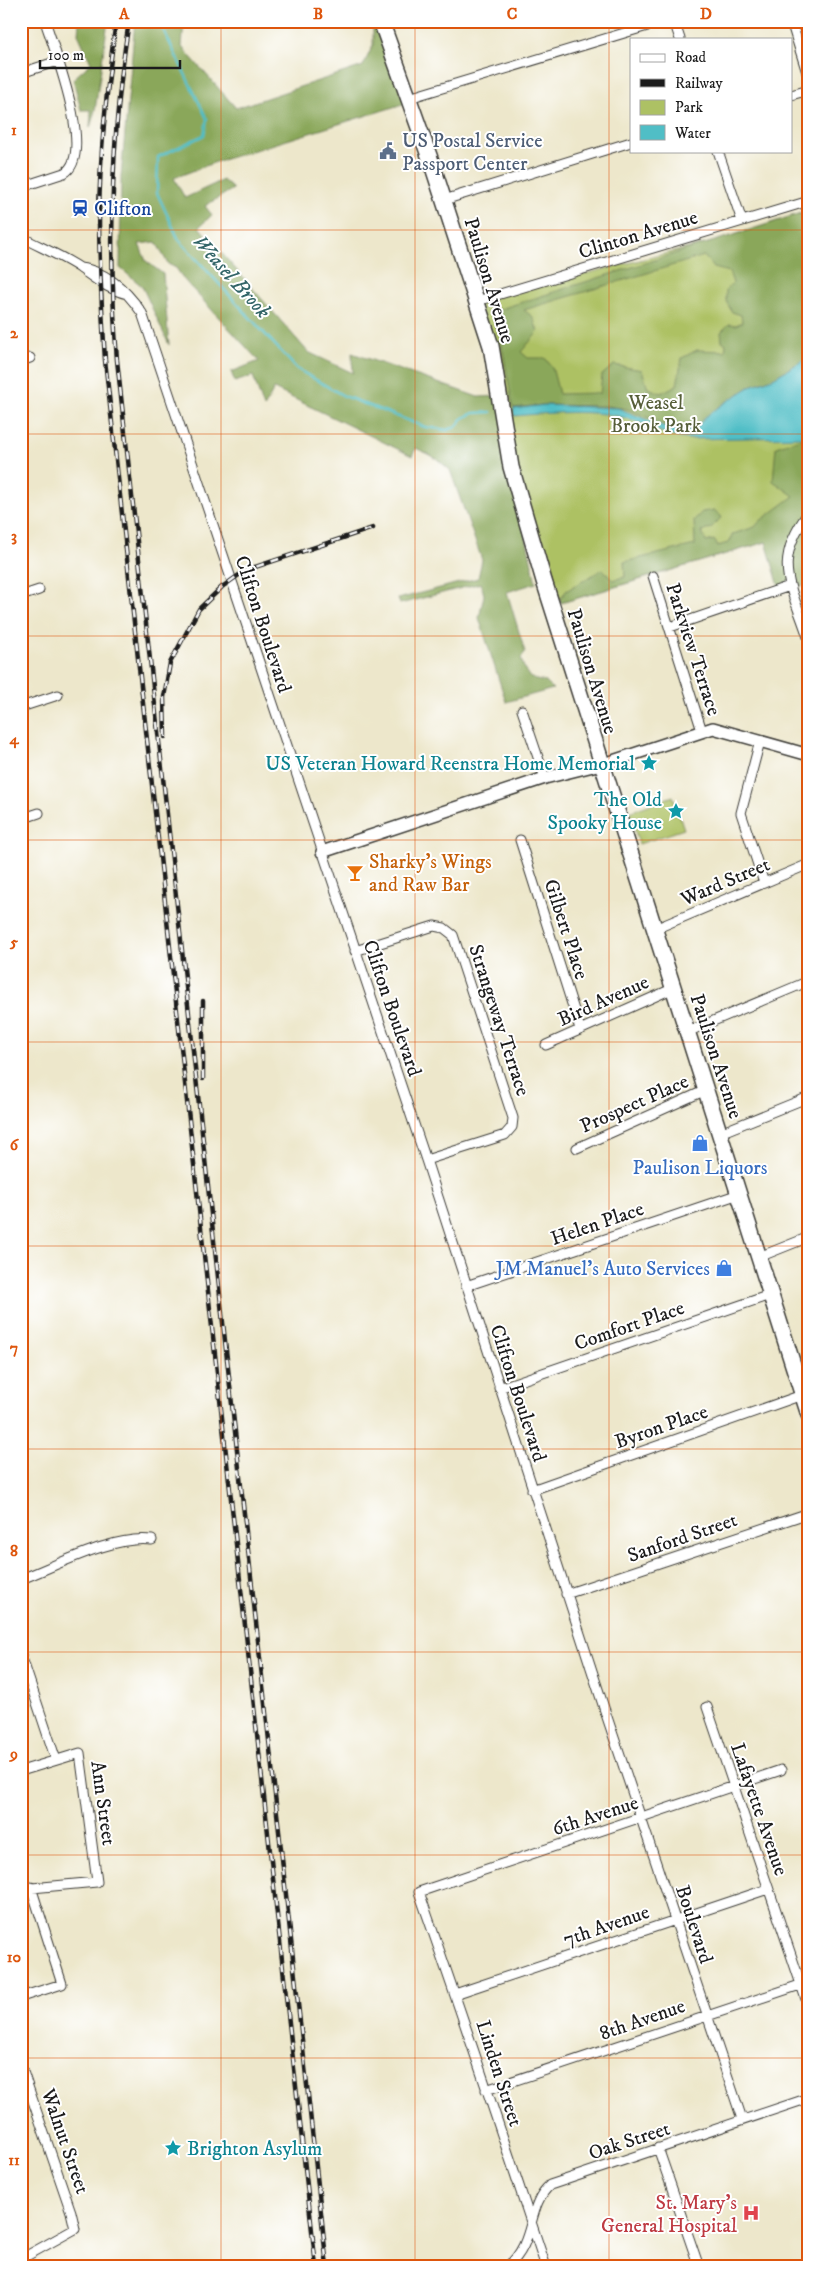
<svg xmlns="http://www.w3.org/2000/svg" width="830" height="2288" font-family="'IM FELL DW Pica',serif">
<rect width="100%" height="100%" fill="#fff"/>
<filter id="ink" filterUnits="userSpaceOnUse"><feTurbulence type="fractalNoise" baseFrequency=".02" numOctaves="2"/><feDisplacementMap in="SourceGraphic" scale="10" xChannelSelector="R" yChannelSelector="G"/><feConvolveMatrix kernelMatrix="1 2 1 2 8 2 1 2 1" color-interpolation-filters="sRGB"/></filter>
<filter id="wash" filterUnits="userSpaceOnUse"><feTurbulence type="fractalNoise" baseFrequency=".0096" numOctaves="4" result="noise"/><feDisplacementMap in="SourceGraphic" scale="20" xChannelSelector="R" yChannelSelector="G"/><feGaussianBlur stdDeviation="1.12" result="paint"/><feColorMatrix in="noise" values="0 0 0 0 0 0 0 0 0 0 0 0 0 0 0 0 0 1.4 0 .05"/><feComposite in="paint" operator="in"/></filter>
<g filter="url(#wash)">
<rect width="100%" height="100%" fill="#ede7cb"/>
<path fill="#adc164" stroke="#646e40" d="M809 210V574L807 575 809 584 791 589 766 542 561 603 511 467 477 301 724 239Z
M673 796 684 829 639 844 629 812Z"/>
<path fill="#8aa75a" stroke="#53623b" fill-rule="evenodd" d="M79 21H108L95 110 90 128 91 110H81L73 79 91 63 78 34Z
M135 21H184L182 47 236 108 363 66 373 45V21H380L410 102 216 162 174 178 185 198 223 180 233 189 205 206 212 215 199 227 308 352 353 373 352 353 478 397 499 396 511 467 536 583 507 592 525 652 521 659C526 674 529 681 545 681L553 689 506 702 479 618 484 595 481 583 400 604 398 599 478 578 482 560 450 470 437 459 416 448 412 456 274 389 264 408 253 376 235 382 231 372 259 361 185 281 176 268 168 264 156 242 139 244 146 261 163 274 169 345 142 286 120 268 121 177Z
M809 211V357L773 378 751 386 723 404 697 427 685 429 671 427 627 409 607 406 542 405 513 408 501 341 491 312ZM704 256 714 268 729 272 733 283 726 290V301L732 312 741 315 742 322 736 325 729 324 721 332 722 341 726 344 725 351 697 350 682 358 677 385 661 393 648 388 642 370 614 365 602 375 600 393 559 394 552 367 545 358H528L521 352 538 332 533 317 524 310Z
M809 436V574L807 575 809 584 780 590 766 542 561 603 560 599 566 591 603 569 612 580 625 577 624 562 695 545 694 520 702 512 714 510 722 517 711 528 702 532 706 542 714 540 718 546 728 543 733 534 755 527 760 521 794 496 773 481 776 447Z"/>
<path fill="#50bec6" stroke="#366d71" d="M809 357V436L807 437 688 439C664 437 649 424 626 418 593 409 548 413 514 416L513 409 544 405 618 408 673 430H689L697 427 705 417 723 404 751 386 773 378Z"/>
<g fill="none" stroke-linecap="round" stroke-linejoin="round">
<path stroke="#50bec6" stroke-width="2.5" d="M159 21 207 119 204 135 158 157 157 193 179 240 297 369 344 396 425 427 447 430 456 427 463 418 474 413 491 412"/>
</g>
</g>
<g filter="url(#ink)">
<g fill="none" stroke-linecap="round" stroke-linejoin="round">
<g stroke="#3b3a36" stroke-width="11">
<path id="minor" d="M674 21 680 39
M791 21 809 79
M21 73 58 61
M791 95 809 90
M409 98 664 21
M718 151 742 221
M21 187 64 173C96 156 54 49 45 21
M444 200 631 142
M21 237C40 247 62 256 80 268 95 279 108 289 127 294
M80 268C107 271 127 291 142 313L426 1160 607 1717 742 2119
M477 301 809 201
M21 361 30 358
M809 512C770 564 792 586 809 640
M653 576 702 731
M21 596 39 590
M670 627 790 586
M21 707 58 695
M522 710 545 778
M760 741 741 813 764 883
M21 819 39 813
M520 840 580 1029
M655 929 809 864
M355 951 434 926 444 928 453 935 513 1118 512 1127 505 1135 426 1160
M687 1032 809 981
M546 1045 674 988
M720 1133 809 1097
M577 1148 706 1090
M759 1257 809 1237
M466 1286 739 1194
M499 1388 770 1295
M532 1490 802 1395
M21 1579C58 1565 113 1535 152 1540
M566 1594 809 1513
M21 1655 56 1760
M707 1707 809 2008
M21 1771 80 1753 97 1882 21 1889
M455 1994 768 1889
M21 1997 62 1984 31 1887
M21 2066 71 2212 75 2229 21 2259
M486 2090 809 1982
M658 2148 699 2267
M507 2267C537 2242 526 2206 550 2185L809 2098
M546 2267C504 2141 463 2016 419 1892L781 1770"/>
</g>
<g stroke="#3b3a36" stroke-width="14">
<path id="tertiary" d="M322 852 545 778 613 761 713 728 809 755"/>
</g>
<g stroke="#3b3a36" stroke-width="18">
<path id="primary" d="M381 21 432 164 491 346 511 467 544 581 809 1415"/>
</g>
<use href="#minor" stroke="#fff" stroke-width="9"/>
<use href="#tertiary" stroke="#fff" stroke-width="11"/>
<use href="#primary" stroke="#fff" stroke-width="15"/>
<g stroke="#1c1c1c" stroke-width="4.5">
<path id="rail" d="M116 21C107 85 100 150 99 215 99 264 102 312 105 360L316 2267
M129 21C111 134 108 246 117 360L327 2267
M165 737 164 697 170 663 199 609 222 587 246 570 373 528
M203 1079V1001"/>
</g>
<use href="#rail" stroke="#fff" stroke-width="2.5" stroke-dasharray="8" stroke-linecap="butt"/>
</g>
</g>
<path fill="none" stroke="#de560d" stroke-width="1" stroke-opacity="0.55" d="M221 21V2267M415 21V2267M609 21V2267M21 230H809M21 434H809M21 636H809M21 840H809M21 1042H809M21 1246H809M21 1449H809M21 1652H809M21 1855H809M21 2058H809"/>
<defs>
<g id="civic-bare" transform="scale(1.35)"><path d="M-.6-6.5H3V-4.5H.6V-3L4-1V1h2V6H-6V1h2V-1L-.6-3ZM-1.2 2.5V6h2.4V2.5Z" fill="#5c6f8a" stroke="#fff" stroke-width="2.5" paint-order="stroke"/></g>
<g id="station-bare" transform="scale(1.35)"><path d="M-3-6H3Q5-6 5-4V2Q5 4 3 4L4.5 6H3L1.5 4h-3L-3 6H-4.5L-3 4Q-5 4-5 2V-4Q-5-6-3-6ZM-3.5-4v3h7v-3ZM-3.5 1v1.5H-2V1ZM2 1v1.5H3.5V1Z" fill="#1a4fb4" stroke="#fff" stroke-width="2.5" paint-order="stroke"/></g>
<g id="sight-bare" transform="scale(1.35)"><path d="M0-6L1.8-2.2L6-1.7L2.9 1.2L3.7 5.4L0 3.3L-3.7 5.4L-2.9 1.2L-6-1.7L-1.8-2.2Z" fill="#0f9aa8" stroke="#fff" stroke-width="2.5" paint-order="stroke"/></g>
<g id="bar-bare" transform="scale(1.35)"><path d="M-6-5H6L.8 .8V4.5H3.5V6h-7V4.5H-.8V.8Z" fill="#e8710a" stroke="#fff" stroke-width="2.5" paint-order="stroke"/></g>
<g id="shop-bare" transform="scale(1.35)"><path d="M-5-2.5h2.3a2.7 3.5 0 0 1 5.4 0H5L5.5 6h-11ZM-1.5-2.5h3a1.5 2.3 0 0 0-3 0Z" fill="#3f7fe0" stroke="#fff" stroke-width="2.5" paint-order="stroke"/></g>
<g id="hospital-bare" transform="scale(1.35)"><path d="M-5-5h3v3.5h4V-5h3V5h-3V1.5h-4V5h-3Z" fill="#e0444e" stroke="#fff" stroke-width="2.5" paint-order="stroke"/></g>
</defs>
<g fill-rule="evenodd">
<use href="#civic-bare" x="388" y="151"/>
<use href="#station-bare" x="80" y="208"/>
<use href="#sight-bare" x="649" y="763"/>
<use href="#sight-bare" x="676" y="811"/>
<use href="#bar-bare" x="355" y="873"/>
<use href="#shop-bare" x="700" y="1143"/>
<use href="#shop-bare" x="724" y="1268"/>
<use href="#sight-bare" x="173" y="2148"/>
<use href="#hospital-bare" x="751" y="2213"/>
</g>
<g text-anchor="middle" stroke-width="4" stroke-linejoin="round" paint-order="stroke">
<g font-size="20" fill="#4e5e75" stroke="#fff" text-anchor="start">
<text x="402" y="147">US Postal Service<tspan x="402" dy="23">Passport Center</tspan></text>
</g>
<g font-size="20" fill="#164399" stroke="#fff" text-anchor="start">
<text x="94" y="215">Clifton</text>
</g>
<g font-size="20" fill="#1c1c1c" stroke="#fff">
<text transform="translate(638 234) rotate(-17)" y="7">Clinton Avenue</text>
<text transform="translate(490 280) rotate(73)" y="7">Paulison Avenue</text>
<text transform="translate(264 624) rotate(72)" y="7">Clifton Boulevard</text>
<text transform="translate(694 649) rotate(72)" y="7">Parkview Terrace</text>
<text transform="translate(593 671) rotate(73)" y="7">Paulison Avenue</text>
<text transform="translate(725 881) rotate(-23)" y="7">Ward Street</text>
<text transform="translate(567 929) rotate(72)" y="7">Gilbert Place</text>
<text transform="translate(603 1000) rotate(-24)" y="7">Bird Avenue</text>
<text transform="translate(393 1008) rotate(71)" y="7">Clifton Boulevard</text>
<text transform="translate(500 1020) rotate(72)" y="7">Strangeway Terrace</text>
<text transform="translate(717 1056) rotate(72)" y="7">Paulison Avenue</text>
<text transform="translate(634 1103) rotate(-24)" y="7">Prospect Place</text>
<text transform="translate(597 1223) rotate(-19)" y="7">Helen Place</text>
<text transform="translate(629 1325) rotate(-19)" y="7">Comfort Place</text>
<text transform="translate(519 1393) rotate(72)" y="7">Clifton Boulevard</text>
<text transform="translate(661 1426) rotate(-19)" y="7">Byron Place</text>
<text transform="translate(682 1537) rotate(-19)" y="7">Sanford Street</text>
<text transform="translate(104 1803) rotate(82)" y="7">Ann Street</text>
<text transform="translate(760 1809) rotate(71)" y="7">Lafayette Avenue</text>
<text transform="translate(595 1815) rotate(-18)" y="7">6th Avenue</text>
<text transform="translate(695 1924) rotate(72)" y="7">Boulevard</text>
<text transform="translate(606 1925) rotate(-19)" y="7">7th Avenue</text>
<text transform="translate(642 2019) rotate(-19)" y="7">8th Avenue</text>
<text transform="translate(500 2073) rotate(72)" y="7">Linden Street</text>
<text transform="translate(629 2140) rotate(-18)" y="7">Oak Street</text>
<text transform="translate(66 2141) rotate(71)" y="7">Walnut Street</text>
</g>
<g font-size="20" fill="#565e39" stroke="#fff">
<text x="656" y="409">Weasel<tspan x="656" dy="23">Brook Park</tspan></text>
</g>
<g font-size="20" fill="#0d838f" stroke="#fff" text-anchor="end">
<text x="635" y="770">US Veteran Howard Reenstra Home Memorial</text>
<text x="662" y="806">The Old<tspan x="662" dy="23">Spooky House</tspan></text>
<text x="187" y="2155" text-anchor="start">Brighton Asylum</text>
</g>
<g font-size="20" fill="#c56008" stroke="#fff" text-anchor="start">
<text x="369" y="868">Sharky's Wings<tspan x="369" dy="23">and Raw Bar</tspan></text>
</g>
<g font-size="20" fill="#366cbe" stroke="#fff">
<text x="700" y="1174">Paulison Liquors</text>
<text x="710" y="1275" text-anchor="end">JM Manuel's Auto Services</text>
</g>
<g font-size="20" fill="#be3a42" stroke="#fff" text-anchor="end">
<text x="737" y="2209">St. Mary's<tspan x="737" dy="23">General Hospital</tspan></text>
</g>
<g font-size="21" font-style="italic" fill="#336568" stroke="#fff">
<text transform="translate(232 276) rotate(48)" y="7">Weasel Brook</text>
</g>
</g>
<rect width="830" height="2288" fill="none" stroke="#fff" stroke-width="55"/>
<rect x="630" y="38" width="162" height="115" fill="#ffffff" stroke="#a4a4a4"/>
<rect x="640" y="54" width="25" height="8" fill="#ffffff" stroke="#a4a4a4"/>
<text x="675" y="62" font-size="15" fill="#1c1c1c">Road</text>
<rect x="640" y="79" width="25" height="8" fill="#1c1c1c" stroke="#a4a4a4"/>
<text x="675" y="88" font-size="15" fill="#1c1c1c">Railway</text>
<rect x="640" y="100" width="25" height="15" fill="#adc164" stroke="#a4a4a4"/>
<text x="675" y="112" font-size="15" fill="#1c1c1c">Park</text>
<rect x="640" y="125" width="25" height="15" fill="#50bec6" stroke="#a4a4a4"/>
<text x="675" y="138" font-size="15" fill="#1c1c1c">Water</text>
<path d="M40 60v8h140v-8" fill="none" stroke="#1c1c1c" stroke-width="2.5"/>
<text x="48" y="60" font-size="15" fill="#1c1c1c" stroke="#ffffff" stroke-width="4" paint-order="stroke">100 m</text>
<rect x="28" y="28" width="774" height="2232" fill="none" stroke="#de560d" stroke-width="2"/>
<g font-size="16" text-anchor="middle" font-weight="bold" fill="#de560d">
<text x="124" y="19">A</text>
<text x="318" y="19">B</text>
<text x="512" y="19">C</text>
<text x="706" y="19">D</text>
<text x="14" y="135">1</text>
<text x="14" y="338">2</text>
<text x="14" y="541">3</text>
<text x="14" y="744">4</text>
<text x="14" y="947">5</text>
<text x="14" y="1150">6</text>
<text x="14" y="1353">7</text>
<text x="14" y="1556">8</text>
<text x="14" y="1759">9</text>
<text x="14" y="1962">10</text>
<text x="14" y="2165">11</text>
</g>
</svg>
